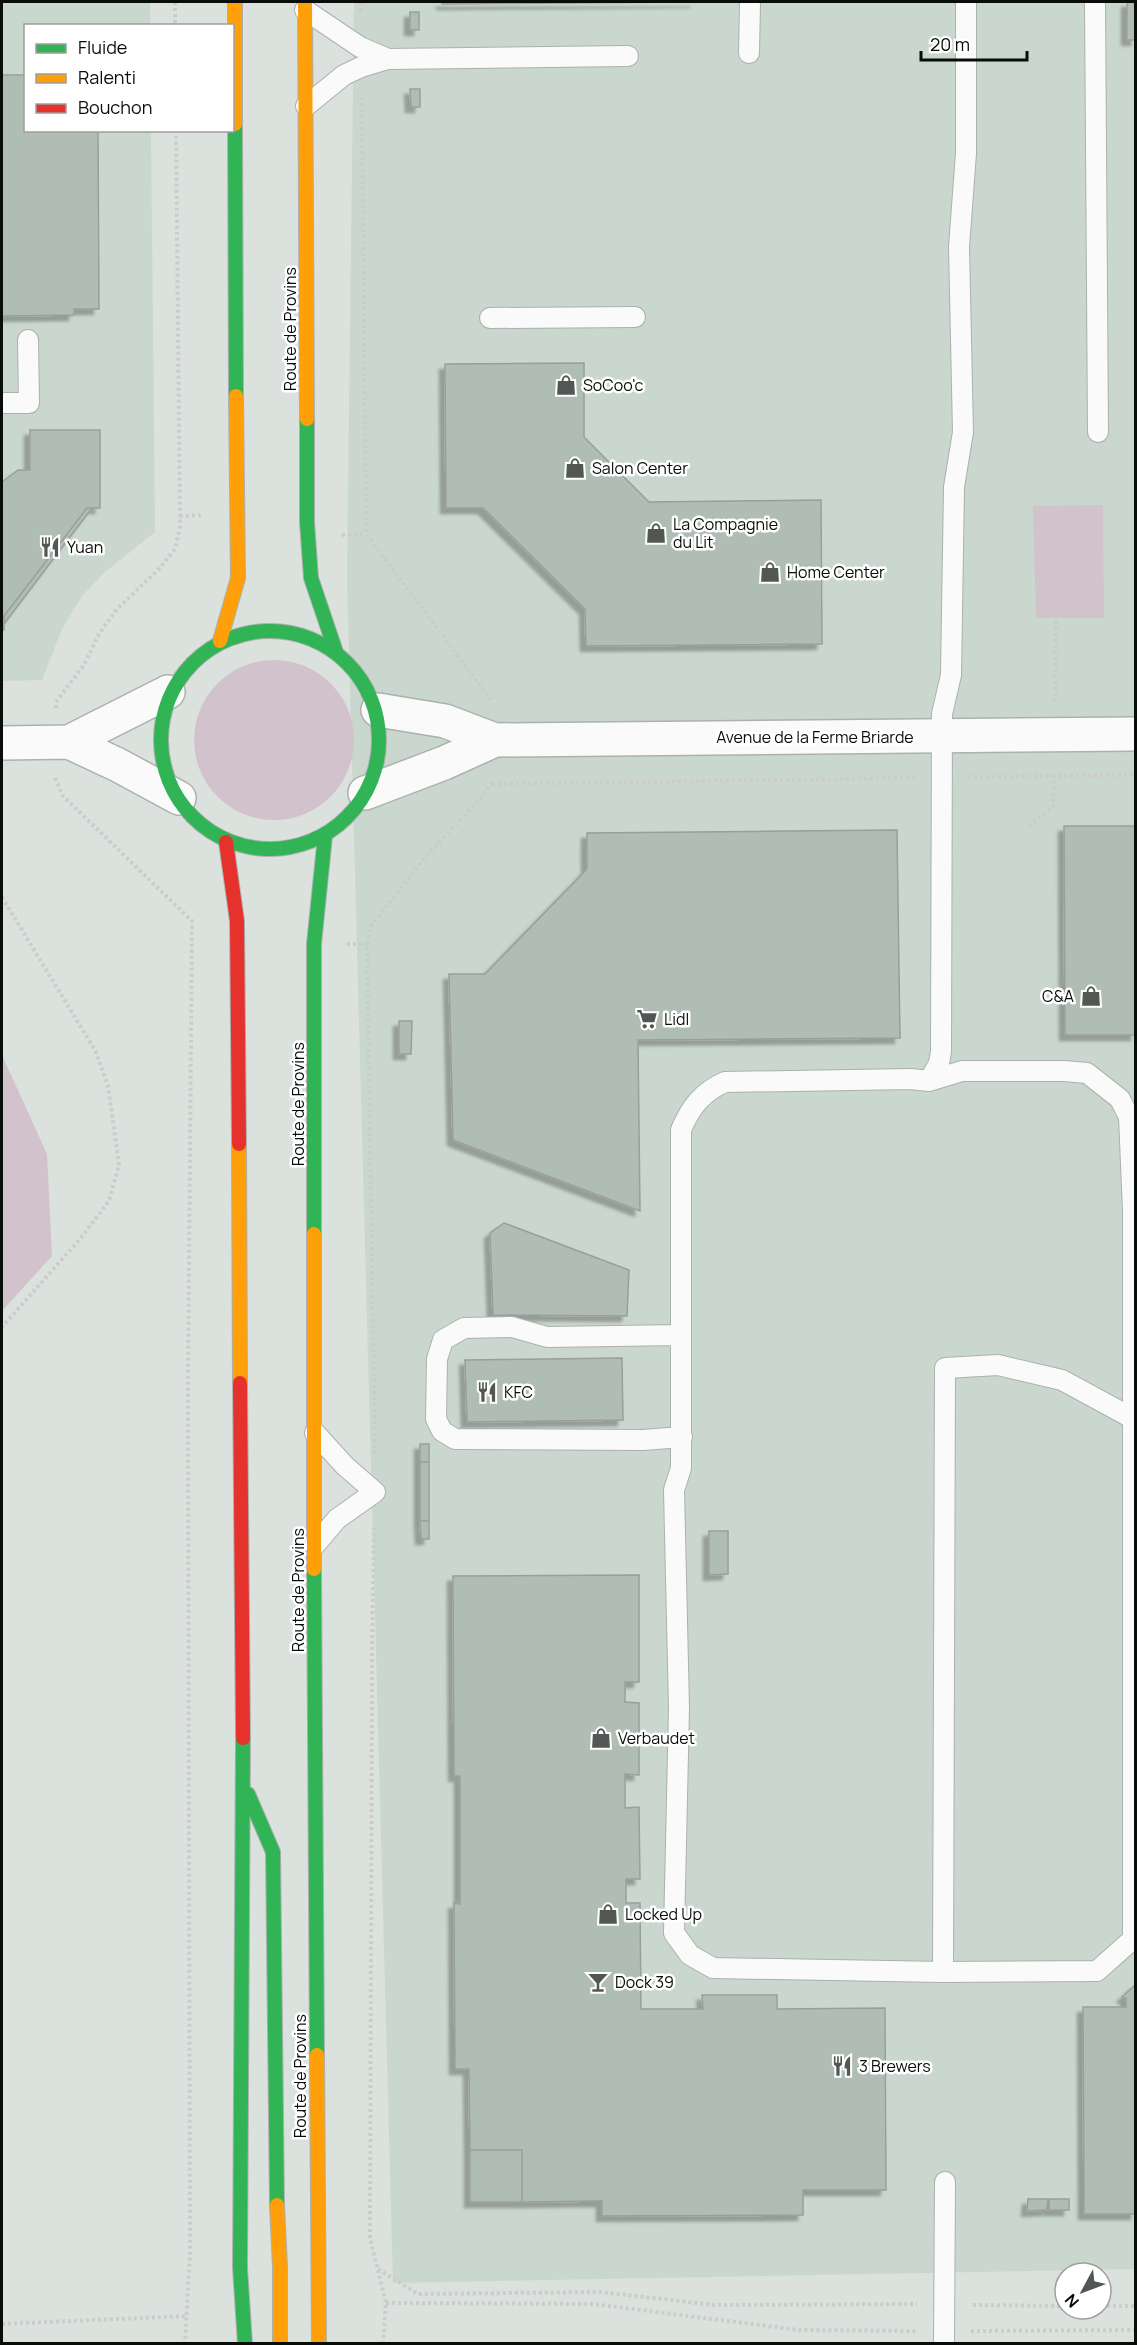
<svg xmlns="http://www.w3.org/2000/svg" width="1137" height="2345" font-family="Manrope,sans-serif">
<defs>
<filter id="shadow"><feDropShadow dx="-5.5" dy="5.5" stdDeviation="1.5" flood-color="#0004"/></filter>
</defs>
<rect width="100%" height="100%" fill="#dbe1dd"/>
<path fill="#cad7ce" d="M2 2H150V25L26 26V130L151 131 155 532 105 572 82 596 62 629 42 680 2 681Z
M354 2H1135V2269L393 2283 347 577Z"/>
<path fill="#d2c2cb" d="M1103 505 1104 618H1036L1033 506Z
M194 740a80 80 0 1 1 160 0a80 80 0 1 1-160 0Z
M2 1055 47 1154 52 1256 2 1311Z"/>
<path fill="#b0bdb5" stroke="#9a9e9c" stroke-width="1.5" filter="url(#shadow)" d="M442 2H696L442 4Z
M1127 2H1136V40H1127Z
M410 12H419V30H410Z
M2 75H26V130H98L99 309H74V315L2 316Z
M410 89H420V107H411Z
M584 363V437L649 502 821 500 822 644 586 646 585 609 483 508H446L445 364Z
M30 430H100V508H87L4 616V630H2V482L18 470H30Z
M87 508H92L4 624V616Z
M1064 826H1136V1035H1065Z
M897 830 900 1038 638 1040 640 1211 453 1140 449 974H485L587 869V833Z
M399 1021H412L411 1054H399Z
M504 1223 629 1270 627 1316 493 1315 490 1233Z
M622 1358 623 1420 467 1422 465 1360Z
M420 1444H429V1462H420Z
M420 1462H429V1521H420Z
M420 1521H429V1539H421Z
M709 1531H728V1574L709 1575Z
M639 1575V1682H625V1702L639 1703V1775L625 1774V1808L639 1807 640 1879H626V1903H640L641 2009H703L702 1995H777V2009L885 2008 886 2190H803V2215L602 2216V2201L522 2202V2150H470L469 2069H455L454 1903 460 1904V1776H454L453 1576Z
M1136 1984V2214H1084L1083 2007H1126V1998L1122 1997Z
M470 2150H522V2202H470Z
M1028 2199H1048L1047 2210 1027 2211Z
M1049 2199H1069V2210H1049Z"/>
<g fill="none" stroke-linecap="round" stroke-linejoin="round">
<g stroke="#acb1ae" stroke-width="22">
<path id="lane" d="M1095 2 1098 432
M305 10 360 47 388 59
M749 53 750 2
M306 106 344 75 361 67 388 59 628 56
M490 318 635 317
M2 403H29L28 340
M962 1071H1064L1087 1073 1120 1099 1129 1117 1133 1211V1939L1097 1971 943 1972 713 1968 690 1955 674 1933 679 1708 674 1490 681 1468V1130C690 1108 702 1092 725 1082L911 1079 929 1081Z
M929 1081 939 1063 941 1052 942 714 951 675 954 487 963 432 959 247 966 153V2
M680 1335 547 1337 512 1327 464 1328 443 1340 437 1359 436 1419 442 1431 455 1439 643 1440 682 1437
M315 1545 337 1519 375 1492 345 1466 315 1433
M943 1972 945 1368 998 1365 1062 1380 1132 1418
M944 2344 945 2182"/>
</g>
<g stroke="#acb1ae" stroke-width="36">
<path id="street" d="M378 710 445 721 495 740 1136 734
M69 742 168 692
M2 743 69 742 118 765 179 798
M365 793 444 763 495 740"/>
</g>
<g stroke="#acb1ae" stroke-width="16">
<path id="fast" d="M235 124 236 396
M307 419V522L311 578 336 652
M161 740a109 109 0 1 1 218 0a109 109 0 1 1-218 0Z
M314 1234V944L325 836
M314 1569 317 2055
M243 1738 240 2268 245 2344
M248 1794 273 1852 277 2205"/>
</g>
<g stroke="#acb1ae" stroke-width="16">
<path id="slow" d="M235 2V124
M305 2 307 419
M220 641 238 578 236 396
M239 1144 240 1383
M314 1234V1569
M317 2055 319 2344
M277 2205 280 2267V2344"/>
</g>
<g stroke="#acb1ae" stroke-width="16">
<path id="jam" d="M226 842 237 921 239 1144
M240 1383 243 1738"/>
</g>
<path stroke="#cbcdcc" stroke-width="4" stroke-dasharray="3 3" stroke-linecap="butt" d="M175 2V26
M360 2V14
M362 97 366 534 492 701
M180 516 204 515
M342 535 366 534
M1055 702 1056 618
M56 708V702L84 665 99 634 117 609 160 568 175 549 180 526 176 130
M968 777 1136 775
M55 778 63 796 192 921 188 1387 190 2252 185 2344
M492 784 916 778
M1029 826 1053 807 1054 775
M2 897 96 1052 108 1086 119 1165 109 1201 80 1239 2 1327
M347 944H367
M375 1454 367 944 371 926 423 860 481 797 492 784V780
M374 1527 372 1653 370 2238 386 2303 383 2344
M378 2269 418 2294 600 2292 715 2305 917 2304
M386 2303 593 2304 799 2330 916 2331
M973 2305 1065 2306
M1101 2306H1136
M2 2324 186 2316
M971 2331 1136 2330"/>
<use href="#lane" stroke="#fafafa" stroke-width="20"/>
<use href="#street" stroke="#fafafa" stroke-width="33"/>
<use href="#fast" stroke="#30b455" stroke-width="14"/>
<use href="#slow" stroke="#ff9f0a" stroke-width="14"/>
<use href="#jam" stroke="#e5322d" stroke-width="14"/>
</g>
<defs>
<g id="shop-bare" transform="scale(1.62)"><path d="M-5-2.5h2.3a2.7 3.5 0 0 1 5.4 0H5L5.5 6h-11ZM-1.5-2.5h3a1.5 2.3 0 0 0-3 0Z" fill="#525754" stroke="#fff" stroke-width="2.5" paint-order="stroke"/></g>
<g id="restaurant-bare" transform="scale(1.62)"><path d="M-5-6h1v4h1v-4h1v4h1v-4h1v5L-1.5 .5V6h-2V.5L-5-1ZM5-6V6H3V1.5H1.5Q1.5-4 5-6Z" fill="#525754" stroke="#fff" stroke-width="2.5" paint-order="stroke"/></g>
<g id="supermarket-bare" transform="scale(1.62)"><path d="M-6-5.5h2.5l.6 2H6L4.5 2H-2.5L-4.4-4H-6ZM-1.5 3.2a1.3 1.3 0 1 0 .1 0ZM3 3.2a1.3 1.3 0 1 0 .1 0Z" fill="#525754" stroke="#fff" stroke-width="2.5" paint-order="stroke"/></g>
<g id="bar-bare" transform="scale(1.62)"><path d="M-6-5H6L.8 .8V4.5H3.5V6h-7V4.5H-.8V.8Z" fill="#525754" stroke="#fff" stroke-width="2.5" paint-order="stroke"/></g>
</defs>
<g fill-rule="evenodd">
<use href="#shop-bare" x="566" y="385"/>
<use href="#shop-bare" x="575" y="468"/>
<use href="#shop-bare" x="656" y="533"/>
<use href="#restaurant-bare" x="50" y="547"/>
<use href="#shop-bare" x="770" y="572"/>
<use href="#shop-bare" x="1091" y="996"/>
<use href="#supermarket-bare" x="647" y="1019"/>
<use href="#restaurant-bare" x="487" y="1392"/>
<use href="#shop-bare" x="601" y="1738"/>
<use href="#shop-bare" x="608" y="1914"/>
<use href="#bar-bare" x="598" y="1982"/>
<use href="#restaurant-bare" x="842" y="2066"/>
</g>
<g text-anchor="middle" stroke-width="5" stroke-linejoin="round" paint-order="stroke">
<g font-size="16" fill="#090d0a" stroke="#fff">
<text transform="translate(290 329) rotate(-90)" y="6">Route de Provins</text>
<text x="815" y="743">Avenue de la Ferme Briarde</text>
<text transform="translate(298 1104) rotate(-90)" y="6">Route de Provins</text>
<text transform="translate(298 1590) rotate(-90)" y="6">Route de Provins</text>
<text transform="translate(300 2076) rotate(-90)" y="6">Route de Provins</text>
</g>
<g font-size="16" fill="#090d0a" stroke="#fff" text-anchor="start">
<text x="583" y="391">SoCoo'c</text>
<text x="592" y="474">Salon Center</text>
<text x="673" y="530">La Compagnie<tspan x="673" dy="18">du Lit</tspan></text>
<text x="67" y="553">Yuan</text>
<text x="787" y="578">Home Center</text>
<text x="1074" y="1002" text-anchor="end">C&amp;A</text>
<text x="664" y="1025">Lidl</text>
<text x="504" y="1398">KFC</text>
<text x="618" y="1744">Verbaudet</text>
<text x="625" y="1920">Locked Up</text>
<text x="615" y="1988">Dock 39</text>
<text x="859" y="2072">3 Brewers</text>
</g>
</g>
<rect width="1137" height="2345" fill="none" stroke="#090d0a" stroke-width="6"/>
<rect x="24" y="24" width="210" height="108" fill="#ffffff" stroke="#9d9e9d" stroke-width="1.5"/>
<rect x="36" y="44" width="30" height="9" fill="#30b455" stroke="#9d9e9d" stroke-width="1.5"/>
<text x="78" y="54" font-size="18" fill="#090d0a">Fluide</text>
<rect x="36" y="74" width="30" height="9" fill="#ff9f0a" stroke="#9d9e9d" stroke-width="1.5"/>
<text x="78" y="84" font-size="18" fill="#090d0a">Ralenti</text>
<rect x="36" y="104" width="30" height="9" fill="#e5322d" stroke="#9d9e9d" stroke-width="1.5"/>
<text x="78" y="114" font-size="18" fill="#090d0a">Bouchon</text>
<g transform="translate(1083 2291) rotate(229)"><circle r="28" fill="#ffffff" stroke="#9d9e9d" stroke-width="1.5"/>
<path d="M0-4.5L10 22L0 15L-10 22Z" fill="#525754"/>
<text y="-9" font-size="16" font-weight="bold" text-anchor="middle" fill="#090d0a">N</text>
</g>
<path d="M921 51v9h106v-9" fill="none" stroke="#090d0a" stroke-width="3"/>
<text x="930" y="51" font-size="18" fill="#090d0a" stroke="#ffffff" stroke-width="4.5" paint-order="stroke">20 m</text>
</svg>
